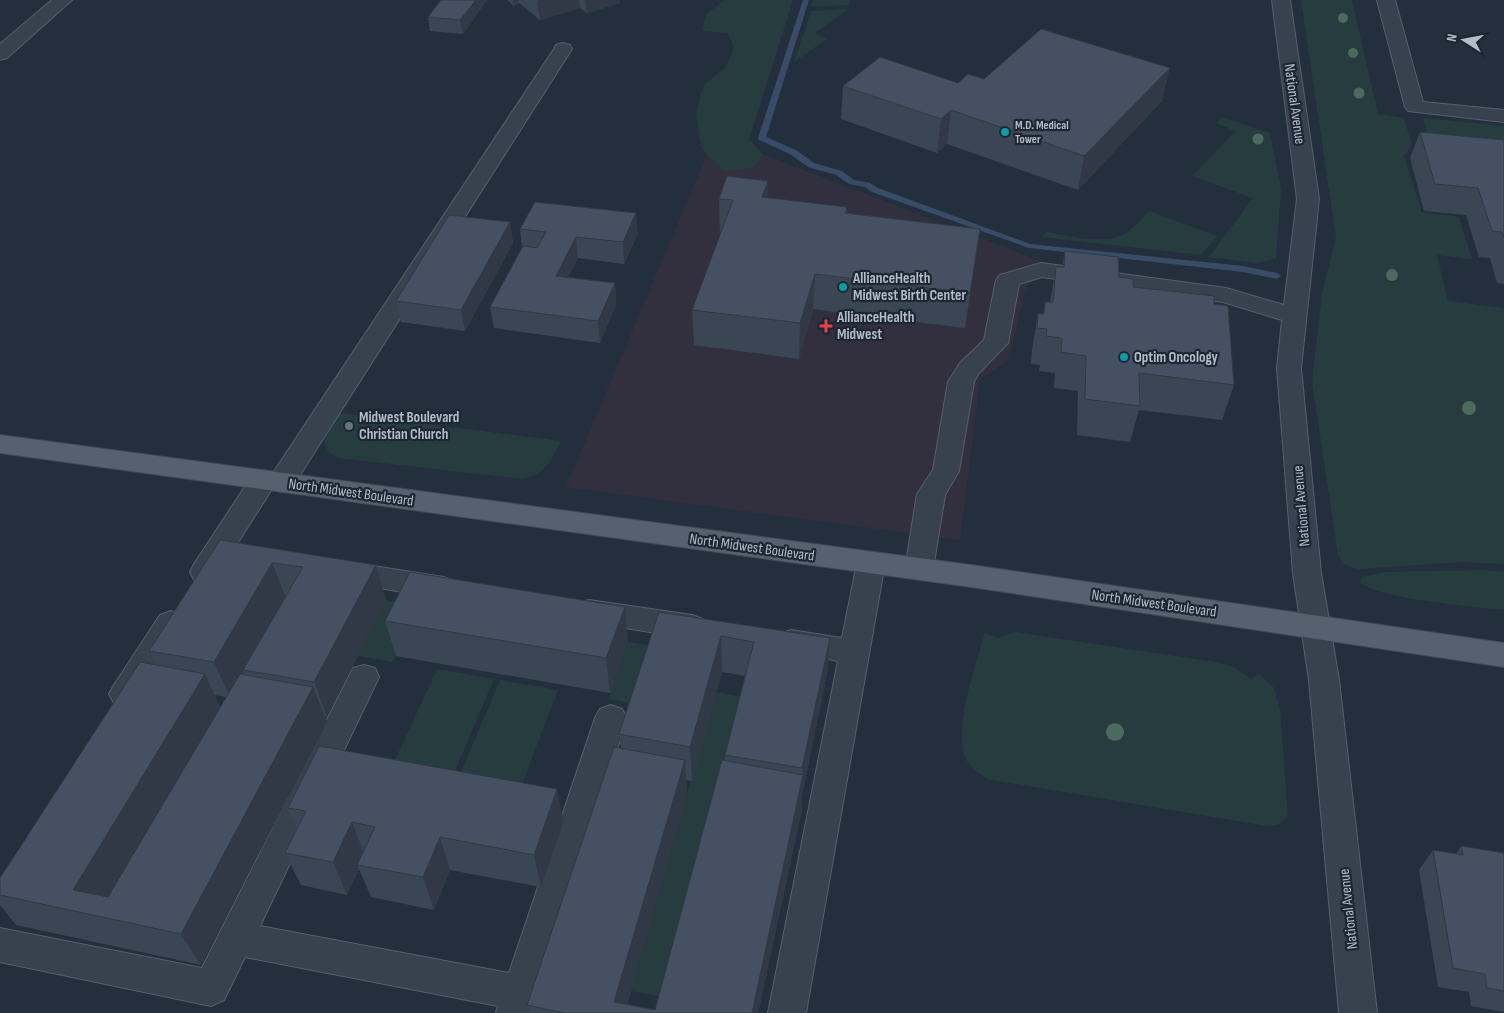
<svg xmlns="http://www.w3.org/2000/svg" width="1504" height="1013" font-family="'Sofia Sans Condensed',sans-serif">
<rect width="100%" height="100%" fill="#242f3e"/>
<path fill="#32303f" d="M715 136 1040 261 1025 292 1009 360 980 379 960 540 566 487Z"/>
<path fill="#263c3f" d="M725 0H793L749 140 763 154 754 167 728 172 712 160 701 147 696 114 700 96 705 84 726 67 734 48 728 33 702 31 706 14Z
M813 0H851L849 5 811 7Z
M1301 0H1352L1378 114 1404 118 1412 145 1404 156 1422 212 1459 217 1472 259 1437 255 1448 301 1504 308V564L1461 562 1358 569 1342 564 1338 555 1312 382 1322 293 1336 238Z
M848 9 815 33 827 39 794 62 811 11Z
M1222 117 1270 133 1281 189 1276 259 1256 263 1209 257 1253 198 1192 176 1236 131 1216 123Z
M1423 118 1504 126V165L1433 158Z
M1149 211 1217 236 1201 255 1041 237 1047 232C1071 236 1103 246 1126 233 1134 228 1142 218 1149 211Z
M339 413 561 441C550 462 547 473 523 479L338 458 328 452 324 441Z
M1482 570 1504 572V610C1470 606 1386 600 1360 583L1362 577 1386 572Z
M386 600 420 607 393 662 358 656Z
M1015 632 1216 662 1234 667 1251 679 1259 674 1274 688 1280 709 1288 816 1280 824 1267 826 987 779C982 775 973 770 969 764 949 738 976 666 984 635L986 633 997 638Z
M628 642 662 647 643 705 608 699Z
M437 669 494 679 455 771 395 760Z
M500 680 558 690 522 784 461 772Z
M716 692 749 698 669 998 631 991Z"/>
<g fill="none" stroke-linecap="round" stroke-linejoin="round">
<path fill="#394c67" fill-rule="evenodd" d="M803 0H809L766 137 796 150 814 163 842 171 854 180 870 183 878 188 1030 244 1243 266 1277 273 1281 276 1277 279 1243 272 1029 248 872 192 865 187 849 184 836 175 808 167 790 154 759 140 758 138Z"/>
<g stroke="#565f6c" stroke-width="2">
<path id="minor" d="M52 0H72L7 58 0 60V44Z
M1272 0H1290L1319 199 1301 368 1321 573 1339 680 1377 1013H1339L1309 680 1293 573 1277 368 1282 320 1223 302 1042 277 1019 284 1008 343 978 374 974 382 959 471 945 495 933 569 929 577 919 580 909 577 905 569 917 494 933 470 948 382 960 363 984 340 996 280 1000 275 1041 263 1226 288 1284 305 1297 199Z
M1377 0H1395L1423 102 1504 110V122L1408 111 1405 107Z
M563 43 570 45 572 49 291 489 281 492 272 489 214 580 204 583 194 580 190 572 194 564 254 473 264 470 273 473 554 49 556 45Z
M871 552 881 555 885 563 806 1013H768L838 661 780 650 776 642 780 634 791 630 842 638 857 563 861 555Z
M342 561 443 577 453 580 458 588 453 596 443 599 332 580 328 572 332 564Z
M589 600 692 615 703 619 707 627 703 635 692 639 589 622 579 619 574 611 579 603Z
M171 611 182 615 186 623 182 631 136 703 125 707 114 703 109 694 114 685 160 615Z
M364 665 375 668 379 677 260 926 509 973 595 718 600 709 611 705 622 709 627 718 534 1013H496L498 1006 245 957 224 1000 211 1006 0 962V928L202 968 353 668Z"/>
</g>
<g stroke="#414a57" stroke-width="2">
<path id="major" d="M0 435 971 565 1504 643V667L971 587 0 453Z"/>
</g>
<use href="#minor" fill="#38414e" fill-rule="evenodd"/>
<use href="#major" fill="#56606e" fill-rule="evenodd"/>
</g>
<g fill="#4b6a5d">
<circle cx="1343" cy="18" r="5"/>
<circle cx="1353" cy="53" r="5"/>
<circle cx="1359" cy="93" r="5.5"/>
<circle cx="1258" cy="139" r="5.5"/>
<circle cx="1392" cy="275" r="6"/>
<circle cx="1469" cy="408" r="7"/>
<circle cx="1115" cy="732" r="9"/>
</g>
<path fill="#3b4654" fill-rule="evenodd" d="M487 0 463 34 430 31 428 17Z
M507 0H619L620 3 587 13 580 8 540 20 519 3 514 6Z
M984 79 1162 101 1078 190 947 144 937 153 841 119 843 86 958 83Z
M1420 132 1504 140V284L1497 283 1490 258 1479 257 1466 215 1424 211 1410 158Z
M768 181V198L847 207V213L980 229 965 328 813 309 799 359 694 345 692 310 721 234H720L719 199Z
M510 222 513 243 465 331 401 322 396 301Z
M520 229 638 234 624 264 578 258 568 277 615 283 616 305 600 343 494 328 490 307 522 247Z
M1065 251 1119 277 1133 287 1214 304 1234 385 1222 420 1139 410 1130 442 1077 435 1078 391 1054 388 1055 373 1039 371 1040 365 1031 364 1032 349 1038 314H1043L1045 302H1050L1056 267H1062Z
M220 540 376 565 386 600 327 717H324L327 722 201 965 16 925 0 905V878L156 665 149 651ZM214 695 226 697 220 707Z
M625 607 628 642 610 693 396 656 385 621Z
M659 612 830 638 827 674 802 795V809L758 1013H529L527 1005 621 748 619 734ZM722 672 745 676 725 755V760L655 1010 627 1004 687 794 686 780 692 781Z
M557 789 563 823 541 887 450 870 434 910 371 897 359 869 347 895 301 885 285 853 297 829 288 808Z
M1461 846 1504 853V1012L1471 1006 1469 992 1438 987 1419 870 1433 850 1456 854Z"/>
<path fill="#303945" d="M476 0H487L463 34 460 20Z
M513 0H518L519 3 514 6Z
M540 0H579L580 8 540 20 537 1Z
M585 0H619L620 3 587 13Z
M1170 68 1162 101 1078 190 1084 156Z
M951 110 947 144 937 153 941 119Z
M768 181V216L762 197Z
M636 213 638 234 624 264 623 242Z
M510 222 513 243 465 331 461 310Z
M576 237 578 258 559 297 556 276Z
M815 274 813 309 799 359 800 323Z
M615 283 616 305 600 343 598 321Z
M272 563 286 598 243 670 244 672 230 697 214 662Z
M376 565 386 600 327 717 314 682Z
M625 607 628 642 610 693 606 658Z
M721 636 722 672 692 781 690 747Z
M830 638 827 674 802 795V809L758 1013H752L802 782V768Z
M205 674 221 709 99 916 73 890Z
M313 687 327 722 201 965 181 934Z
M685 760 687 794 625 1013 614 1002Z
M557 789 563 823 541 887 534 855Z
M352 822 365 856 357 865 359 869 347 895 333 862Z
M440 837 450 870 434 910 423 877Z"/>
<path fill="#455162" stroke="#303945" d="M441 0H476L460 20 428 17Z
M1041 29 1170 68 1084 156 951 110 941 119 843 86 880 57 958 83 968 74 984 79Z
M1420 132 1504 140V238L1502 232 1492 231 1478 188 1435 184Z
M727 176 768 181 762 197 847 207 845 213 980 229 970 293 815 274 800 323 692 310 733 200 719 199Z
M535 202 636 213 623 242 576 237 556 276 615 283 598 321 490 307 523 246 537 248 546 232 520 229Z
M449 215 510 222 461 310 396 301Z
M1065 251 1118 257 1119 277 1133 279V287L1214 296V304L1228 306 1234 385 1139 373 1140 406 1085 399 1086 356 1061 352 1062 338 1046 336 1047 329 1037 328 1038 314H1044L1045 302H1053L1056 267H1064Z
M220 540 376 565 314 682 243 670 303 567 272 563 214 662 149 651Z
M410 572 625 607 606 658 385 621Z
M659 612 830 638 802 768 725 755 754 642 721 636 690 747 619 734Z
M140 662 205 674 73 890 108 897 240 674 313 687 181 934 0 895V878Z
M319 746 557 789 534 855 440 837 423 877 357 865 375 827 352 822 333 862 285 853 306 811 288 808Z
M614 747 685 760 614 1002 655 1010 722 760 803 775 752 1013H565L527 1005Z
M1461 846 1504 853V991L1487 988 1485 974 1453 968 1433 850 1463 855Z"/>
<g fill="#0f9aa8" stroke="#1d2633" stroke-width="2">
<circle cx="1005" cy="132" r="5"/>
<circle cx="843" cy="287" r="5"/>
<circle cx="1124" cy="357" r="5"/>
</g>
<path fill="#e0444e" stroke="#1d2633" stroke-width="2" d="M823.5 318.5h5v5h5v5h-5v5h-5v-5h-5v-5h5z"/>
<circle fill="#6b7280" stroke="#1d2633" stroke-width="2" cx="349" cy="426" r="5"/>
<g text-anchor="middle" stroke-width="4.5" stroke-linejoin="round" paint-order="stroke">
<g font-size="12" font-weight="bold" fill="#b4bcc9" stroke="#1d2633" text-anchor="start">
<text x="1015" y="129">M.D. Medical<tspan x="1015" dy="14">Tower</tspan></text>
</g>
<g font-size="15" fill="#b4bcc9" stroke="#1d2633">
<text transform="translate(1295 104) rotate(82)" y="5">National Avenue</text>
<text transform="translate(351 492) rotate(8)" y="5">North Midwest Boulevard</text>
<text transform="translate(1301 506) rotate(-95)" y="5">National Avenue</text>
<text transform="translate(752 547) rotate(8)" y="5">North Midwest Boulevard</text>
<text transform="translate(1154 603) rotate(8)" y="5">North Midwest Boulevard</text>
<text transform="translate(1348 909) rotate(-96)" y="5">National Avenue</text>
</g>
<g font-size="15" font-weight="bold" fill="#b4bcc9" stroke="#1d2633" text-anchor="start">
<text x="853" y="283">AllianceHealth<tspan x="853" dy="17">Midwest Birth Center</tspan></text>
<text x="837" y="322">AllianceHealth<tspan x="837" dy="17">Midwest</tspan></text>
<text x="1134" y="362">Optim Oncology</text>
<text x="359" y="422">Midwest Boulevard<tspan x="359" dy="17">Christian Church</tspan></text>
</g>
</g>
<g transform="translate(1464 40) rotate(281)" stroke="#1d2633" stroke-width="4" paint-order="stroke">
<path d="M0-4L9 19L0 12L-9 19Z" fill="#b4bcc9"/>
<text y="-8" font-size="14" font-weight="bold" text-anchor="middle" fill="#b4bcc9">N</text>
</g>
</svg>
